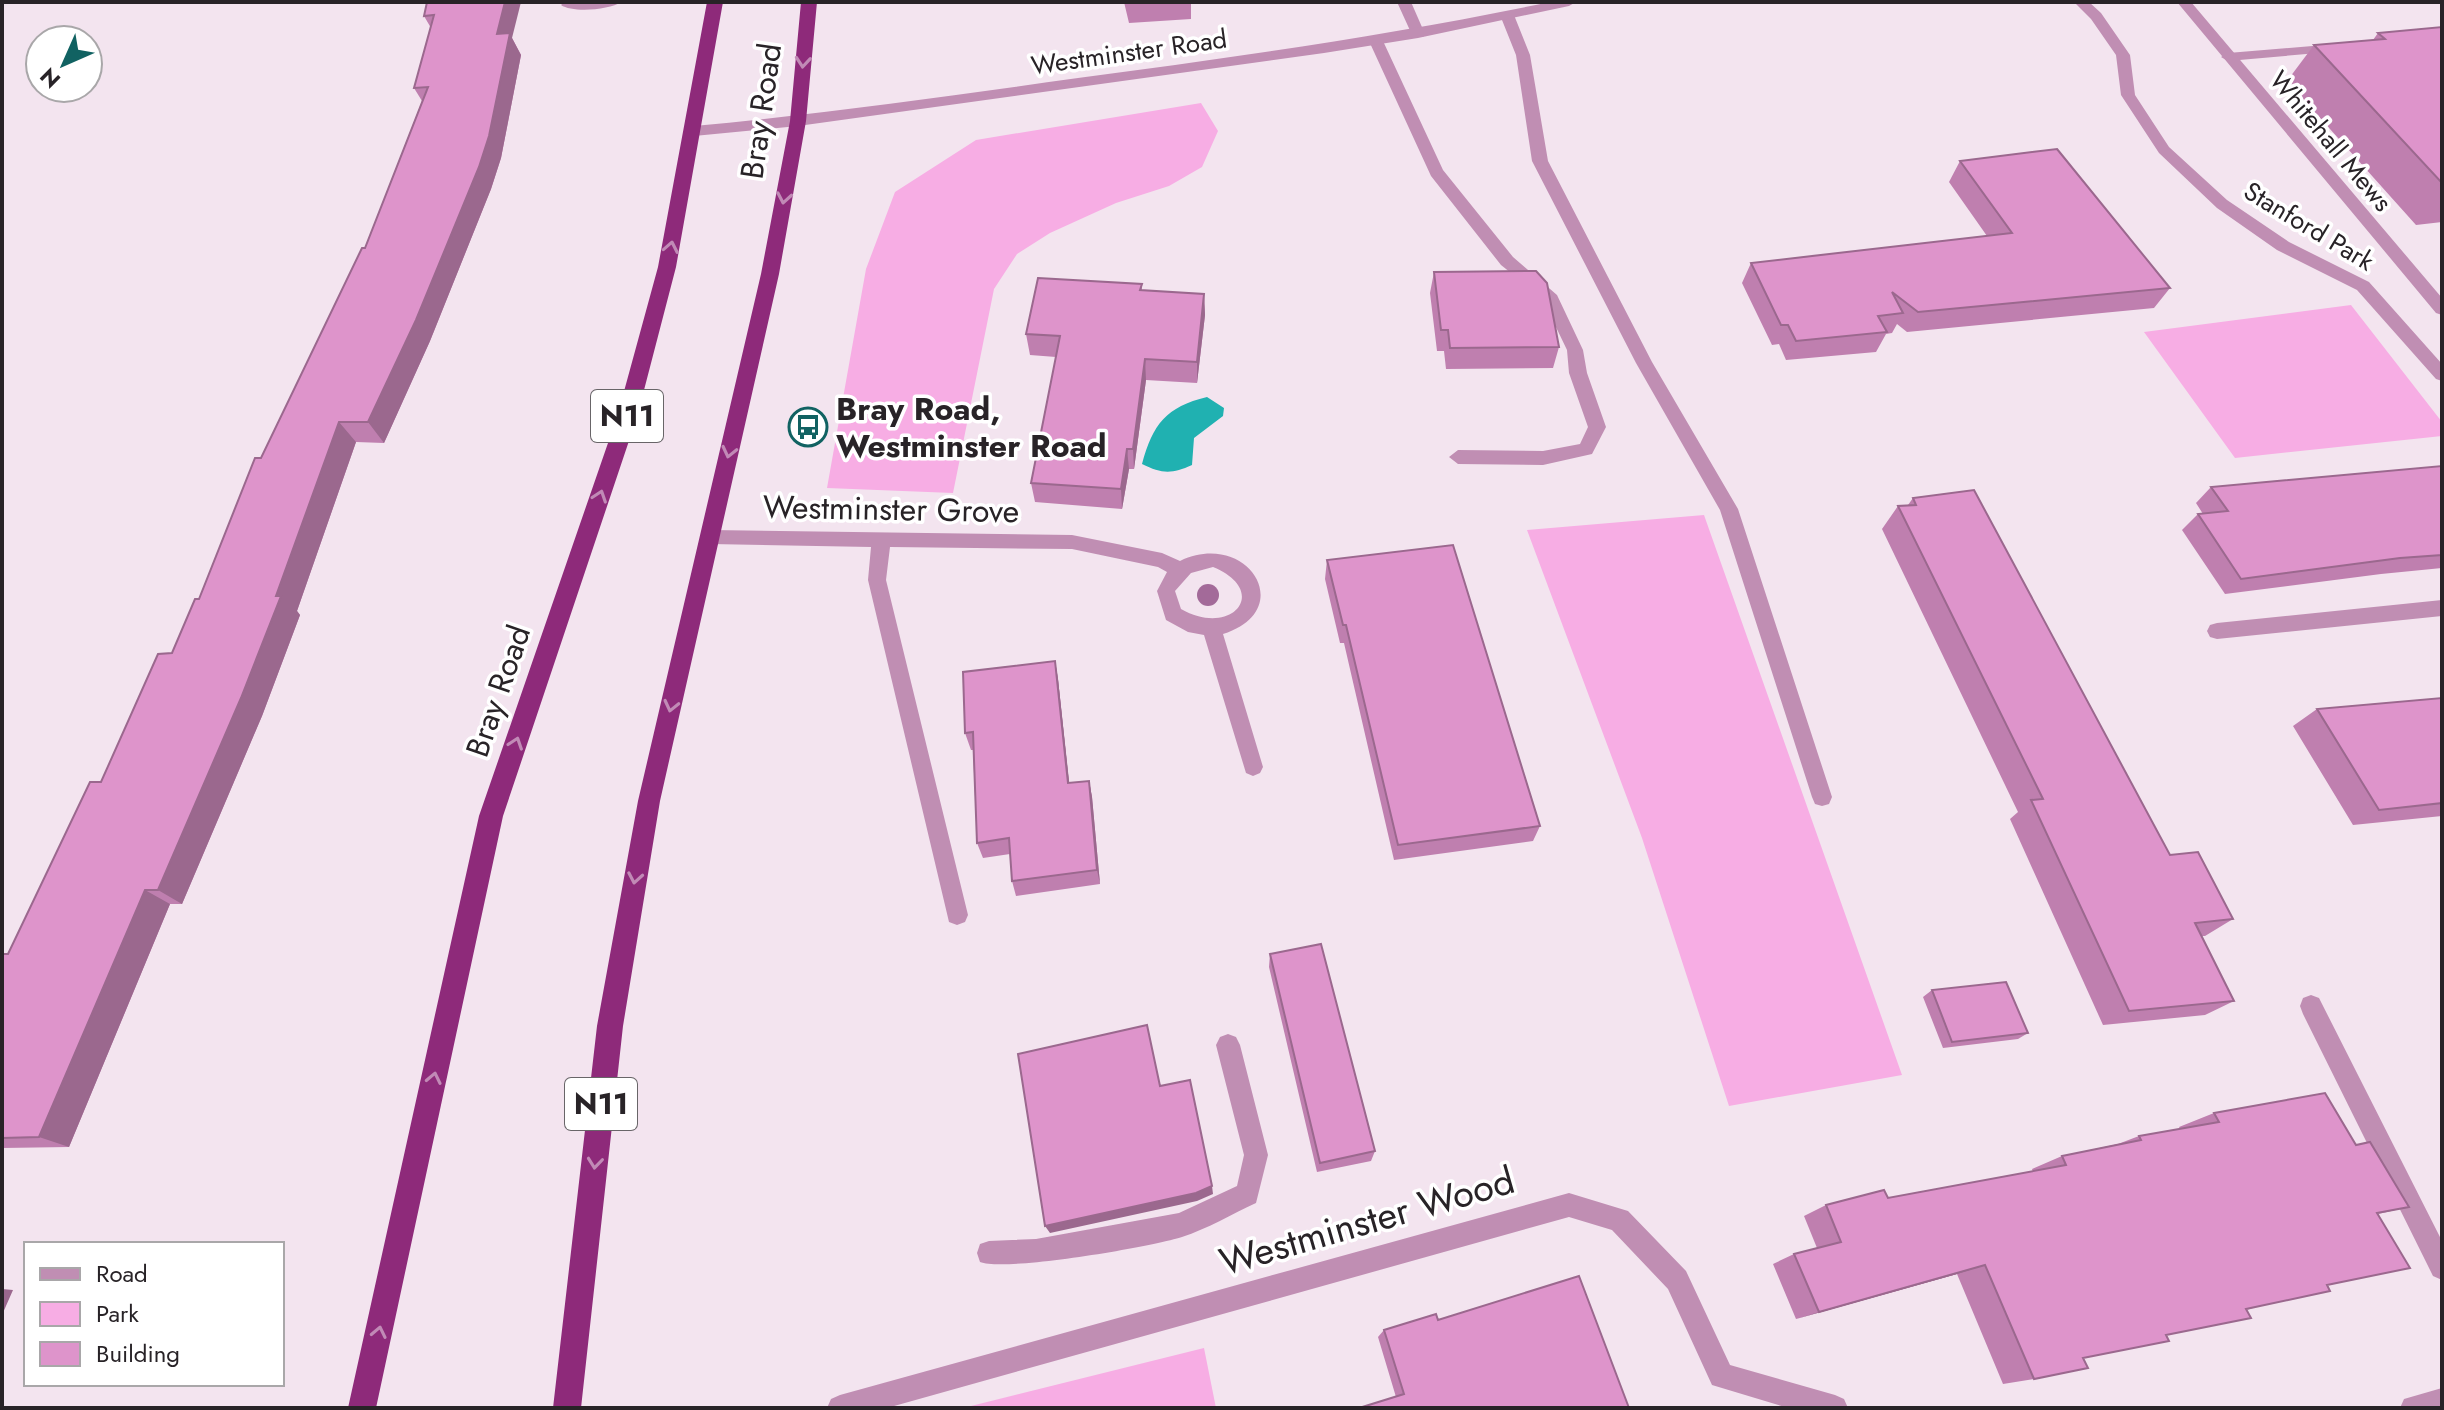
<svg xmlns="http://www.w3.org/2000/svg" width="2444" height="1410" font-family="Jost,sans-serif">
<rect width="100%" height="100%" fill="#f3e4ef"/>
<path fill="#f7ade4" d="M1201 103 1218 131 1202 167 1169 186 1116 203 1050 233 1017 254 994 289 953 493 827 488 866 269 895 192 976 140Z
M2351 305 2442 422V436L2235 458 2144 332Z
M1704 515 1902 1075 1729 1106 1642 838 1527 530Z
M1204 1348 1216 1408H963Z"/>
<path fill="#20b1b1" d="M1207 397 1224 408 1223 416 1194 438 1192 465C1172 474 1162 474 1142 464 1153 424 1166 407 1207 397Z"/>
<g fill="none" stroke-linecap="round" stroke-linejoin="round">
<path fill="#c08eb3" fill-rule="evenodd" d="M1376 37 1383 41 1443 170 1513 257 1557 295 1583 350 1587 373 1606 427 1592 454 1543 465 1458 464 1449 457 1458 450 1543 451 1580 444 1588 427 1569 373 1567 350 1542 298 1501 265 1431 176 1369 41Z
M2336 44 2343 48 2341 51 2228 61 2221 57 2228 53Z
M1228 1034 1236 1037 1240 1045 1268 1155 1256 1203C1232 1214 1207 1229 1182 1237 1151 1247 1006 1272 980 1262L977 1253 980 1244 989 1241 1036 1239 1179 1213 1237 1186 1244 1155 1216 1045 1220 1037Z"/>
<path fill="#c08eb3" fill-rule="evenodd" d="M564 2H621C610 10 572 13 561 5Z
M1397 2H1411L1425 34 1423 37H1413Z
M2074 2H2089L2101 13 2130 55 2135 95 2169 147 2227 200 2289 242 2369 282 2442 364V381L2436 379 2357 290 2277 250 2217 208 2159 153 2121 95 2116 55 2091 19Z
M2177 2H2191L2442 298V315L2436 313Z
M1507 11 1514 15 1530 55 1548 161 1652 362 1738 509 1832 797 1829 804 1822 806 1815 804 1812 797 1720 510 1636 363 1532 161 1516 55 1500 15Z
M710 530 1072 535 1162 553 1180 561C1247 529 1299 610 1223 634L1263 767 1260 773 1253 776 1246 773 1204 635 1188 632 1166 620 1157 591 1167 572 1158 567 1072 549 890 547 886 580 968 915 965 922 957 925 949 922 868 580 871 547 710 544 701 537ZM1213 567C1271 591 1232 638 1181 609L1175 591 1191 573Z
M2442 600V616L2217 639 2210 637 2207 631 2210 625 2217 623Z
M2311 995 2319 998 2442 1241V1280L2433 1276 2303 1014 2300 1006 2303 998Z
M1569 1193 1628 1211 1686 1271 1730 1365 1835 1395 1844 1399 1848 1408H1788L1712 1385 1668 1289 1612 1230 1569 1217 887 1408H827L831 1399 840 1395Z
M2442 1388V1408H2400L2404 1399Z"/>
<path fill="#c08eb3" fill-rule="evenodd" d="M1550 2H1576L1569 6 1418 38 1324 53 798 126 694 136 687 131 694 126C823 114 950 96 1078 78 1236 57 1393 35 1550 2Z"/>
<path fill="#8e2a7a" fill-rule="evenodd" d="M707 2H723L676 267 637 417 503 816 376 1408H348L479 816 617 417 658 267Z
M801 2H817L806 121 779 274 660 801 623 1026 581 1408H553L597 1026 638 801 761 274 790 121Z"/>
</g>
<circle fill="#a36a99" cx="1208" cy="595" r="11"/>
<path fill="#bf7faf" d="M427 2 512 38 521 55 501 158 491 189 430 341 384 443 356 442 297 611 300 615 262 716 182 904H170L69 1147 2 1148V954H8L172 653 199 599 261 458 365 248 422 101 414 88 431 28 424 16Z
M1124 2H1191V19L1129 23Z
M2442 27V222L2416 225 2287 81 2314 45 2373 40 2378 33Z
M1960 161 2170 288 2154 308 1907 332 1897 324 1892 333 1886 334 1876 352 1786 360 1779 344 1772 345 1742 283 1751 263 1987 236 1949 182Z
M1434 272 1559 347 1553 368 1446 369 1444 351H1437L1430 293Z
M1142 284V290L1204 294 1205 315 1197 383 1146 380 1134 469H1129L1122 509 1035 502 1031 483 1056 357 1030 355 1026 334Z
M2442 466V568L2381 574 2225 594 2182 530 2198 514H2203L2196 503 2211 487Z
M1913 498 2170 855 2233 919 2205 936H2201L2234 1001 2205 1015 2103 1025 2010 819 2018 812 1882 529 1898 506 1908 505Z
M1327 560 1540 826 1533 841 1394 860 1344 643H1340L1325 579Z
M1055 661 1058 679 1069 783 1089 781 1092 797 1100 884 1016 896 1012 881 1010 854 983 858 977 843 973 750H971L965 733Z
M2442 698V816L2353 825 2293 726 2317 709Z
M1270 954 1375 1151 1371 1161 1317 1172 1269 967Z
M1932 990 2028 1033 2018 1039 1943 1048 1923 997Z
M2214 1113 2356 1145 2409 1207 2378 1214 2327 1285 2166 1335 2083 1358 2034 1379 2003 1384 1957 1274 1796 1319 1773 1264 1794 1254 1817 1248 1804 1216 1826 1205 1888 1198 2033 1172 2032 1169 2062 1156 2118 1144 2139 1136 2180 1129 2179 1127Z
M1438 1320 1629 1408 1396 1397 1378 1337 1384 1330Z"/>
<path fill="#9b688e" d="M505 2H521L512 38 521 55 501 158 491 189 430 341 384 443 368 422 497 34Z
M1204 294 1205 315 1197 383V362Z
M1145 359 1146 380 1134 469 1133 449Z
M339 422 356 442 297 611 300 615 262 716 182 904 158 890 276 596Z
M1127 449 1129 469 1122 509 1121 489Z
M1055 661 1058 679 1071 799 1068 783Z
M1089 781 1092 797 1100 884 1097 870Z
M145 890 170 904 69 1147 39 1137Z
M1212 1186 1213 1194 1197 1201 1050 1233 1045 1226Z
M1985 1265 1957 1274 1796 1319 1819 1312Z
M2 1289 13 1290 2 1315Z"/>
<path fill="#de94cb" stroke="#9b688e" stroke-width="2" d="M427 2H505L497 34 510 33 489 136 479 167 416 320 368 422H339L276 596H281L241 698 158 890H145L39 1137 2 1138V954H8L90 782H101L158 654 172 653 195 599H199L255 458H261L362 248H365L428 87 414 88 434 15 424 16Z
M2442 27V183L2314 45 2385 39 2378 33Z
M2057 149 2170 288 1918 312 1892 292 1903 313 1878 316 1887 332 1796 341 1788 325H1781L1751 263 2012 233 1960 161Z
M1536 271 1547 283 1559 347 1450 348 1448 330H1441L1434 272Z
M1038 278 1142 284 1140 290 1204 294 1197 362 1145 359 1133 449H1127L1121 489 1031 483 1060 336 1026 334Z
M2442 466V555L2400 558 2241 579 2198 514 2228 511 2211 487Z
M1974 490 2170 855 2198 852 2233 919 2195 923 2234 1001 2129 1011 2031 800 2043 799 1898 506 1916 505 1913 498Z
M1453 545 1540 826 1398 845 1346 625H1343L1327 560Z
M1055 661 1068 783 1089 781 1097 870 1012 881 1009 838 977 843 973 732 965 733 963 672Z
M2442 698V803L2379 810 2317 709Z
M1321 944 1375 1151 1320 1163 1270 954Z
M2006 982 2028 1033 1952 1042 1932 990Z
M1147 1025 1160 1086 1190 1080 1212 1186 1196 1193 1045 1226 1018 1054Z
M2325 1093 2356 1145 2370 1142 2409 1207 2377 1213 2410 1268 2327 1285 2330 1291 2246 1309 2251 1318 2166 1335 2169 1341 2083 1358 2088 1368 2034 1379 1985 1265 1819 1312 1794 1254 1841 1242 1826 1205 1884 1190 1888 1198 2066 1165 2062 1156 2141 1140 2139 1136 2219 1122 2214 1113Z
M1579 1276 1629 1408H1359L1404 1394 1384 1330 1436 1314 1438 1320Z"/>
<defs><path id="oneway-chevron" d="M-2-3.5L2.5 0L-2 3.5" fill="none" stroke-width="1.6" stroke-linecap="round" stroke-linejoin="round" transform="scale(2)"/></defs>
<g stroke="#c18ab6">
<use href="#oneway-chevron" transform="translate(803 62) rotate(95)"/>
<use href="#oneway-chevron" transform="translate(784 198) rotate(100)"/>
<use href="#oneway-chevron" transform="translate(671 247) rotate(-79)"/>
<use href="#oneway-chevron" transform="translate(729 452) rotate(103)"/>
<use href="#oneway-chevron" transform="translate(600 496) rotate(-71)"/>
<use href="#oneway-chevron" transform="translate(671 706) rotate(103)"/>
<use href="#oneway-chevron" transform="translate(516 743) rotate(-71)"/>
<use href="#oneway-chevron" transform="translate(635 878) rotate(100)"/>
<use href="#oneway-chevron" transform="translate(434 1078) rotate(-78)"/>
<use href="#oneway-chevron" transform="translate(595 1163) rotate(96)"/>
<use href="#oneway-chevron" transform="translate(379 1332) rotate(-78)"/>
</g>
<defs>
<g id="bus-ring" transform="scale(2)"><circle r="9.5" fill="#fff" stroke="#116262" stroke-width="1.5"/><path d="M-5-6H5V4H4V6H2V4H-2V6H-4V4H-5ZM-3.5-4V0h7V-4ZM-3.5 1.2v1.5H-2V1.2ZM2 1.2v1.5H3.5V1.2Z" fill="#116262"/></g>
</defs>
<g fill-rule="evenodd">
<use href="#bus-ring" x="808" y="427"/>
</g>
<g text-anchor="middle" stroke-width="7" stroke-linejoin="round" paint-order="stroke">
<g font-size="26" fill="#282327" stroke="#fff">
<text transform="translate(1129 52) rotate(-8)" y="9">Westminster Road</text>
<text transform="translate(2331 141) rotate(50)" y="9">Whitehall Mews</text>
<text transform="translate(2309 226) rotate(31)" y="9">Stanford Park</text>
</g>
<g fill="#fff" stroke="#686568" stroke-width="2">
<rect x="591" y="390" width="72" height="52" rx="6"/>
<rect x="565" y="1078" width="72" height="52" rx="6"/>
</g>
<g font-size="30" font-weight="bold" fill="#282327">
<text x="627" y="426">N11</text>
<text x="601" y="1114">N11</text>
</g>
<g font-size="32" fill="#282327" stroke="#fff">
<text transform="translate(761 111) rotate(-82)" y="11">Bray Road</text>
<text transform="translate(891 509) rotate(1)" y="11">Westminster Grove</text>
<text transform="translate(498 691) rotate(-71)" y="11">Bray Road</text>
</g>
<g font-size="32" font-weight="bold" fill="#282327" stroke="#fff" text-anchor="start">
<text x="836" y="420">Bray Road,<tspan x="836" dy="37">Westminster Road</tspan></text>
</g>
<g font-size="38" fill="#282327" stroke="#fff">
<text transform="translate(1367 1221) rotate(-16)" y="13">Westminster Wood</text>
</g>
</g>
<rect width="2444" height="1410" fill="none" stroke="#282327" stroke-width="8"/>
<rect x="24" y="1242" width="260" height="144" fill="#ffffff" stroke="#a9a7a9" stroke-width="2"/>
<rect x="40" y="1268" width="40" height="12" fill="#c08eb3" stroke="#a9a7a9" stroke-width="2"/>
<text x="96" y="1282" font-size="24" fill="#282327">Road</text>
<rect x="40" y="1302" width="40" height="24" fill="#f7ade4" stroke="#a9a7a9" stroke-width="2"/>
<text x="96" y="1322" font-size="24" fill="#282327">Park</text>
<rect x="40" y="1342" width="40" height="24" fill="#de94cb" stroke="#a9a7a9" stroke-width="2"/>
<text x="96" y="1362" font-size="24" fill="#282327">Building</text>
<g transform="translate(64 64) rotate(225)"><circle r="38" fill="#ffffff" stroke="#a9a7a9" stroke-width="2"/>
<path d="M0-6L14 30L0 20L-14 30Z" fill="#116262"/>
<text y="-12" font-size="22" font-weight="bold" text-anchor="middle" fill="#282327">N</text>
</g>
</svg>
